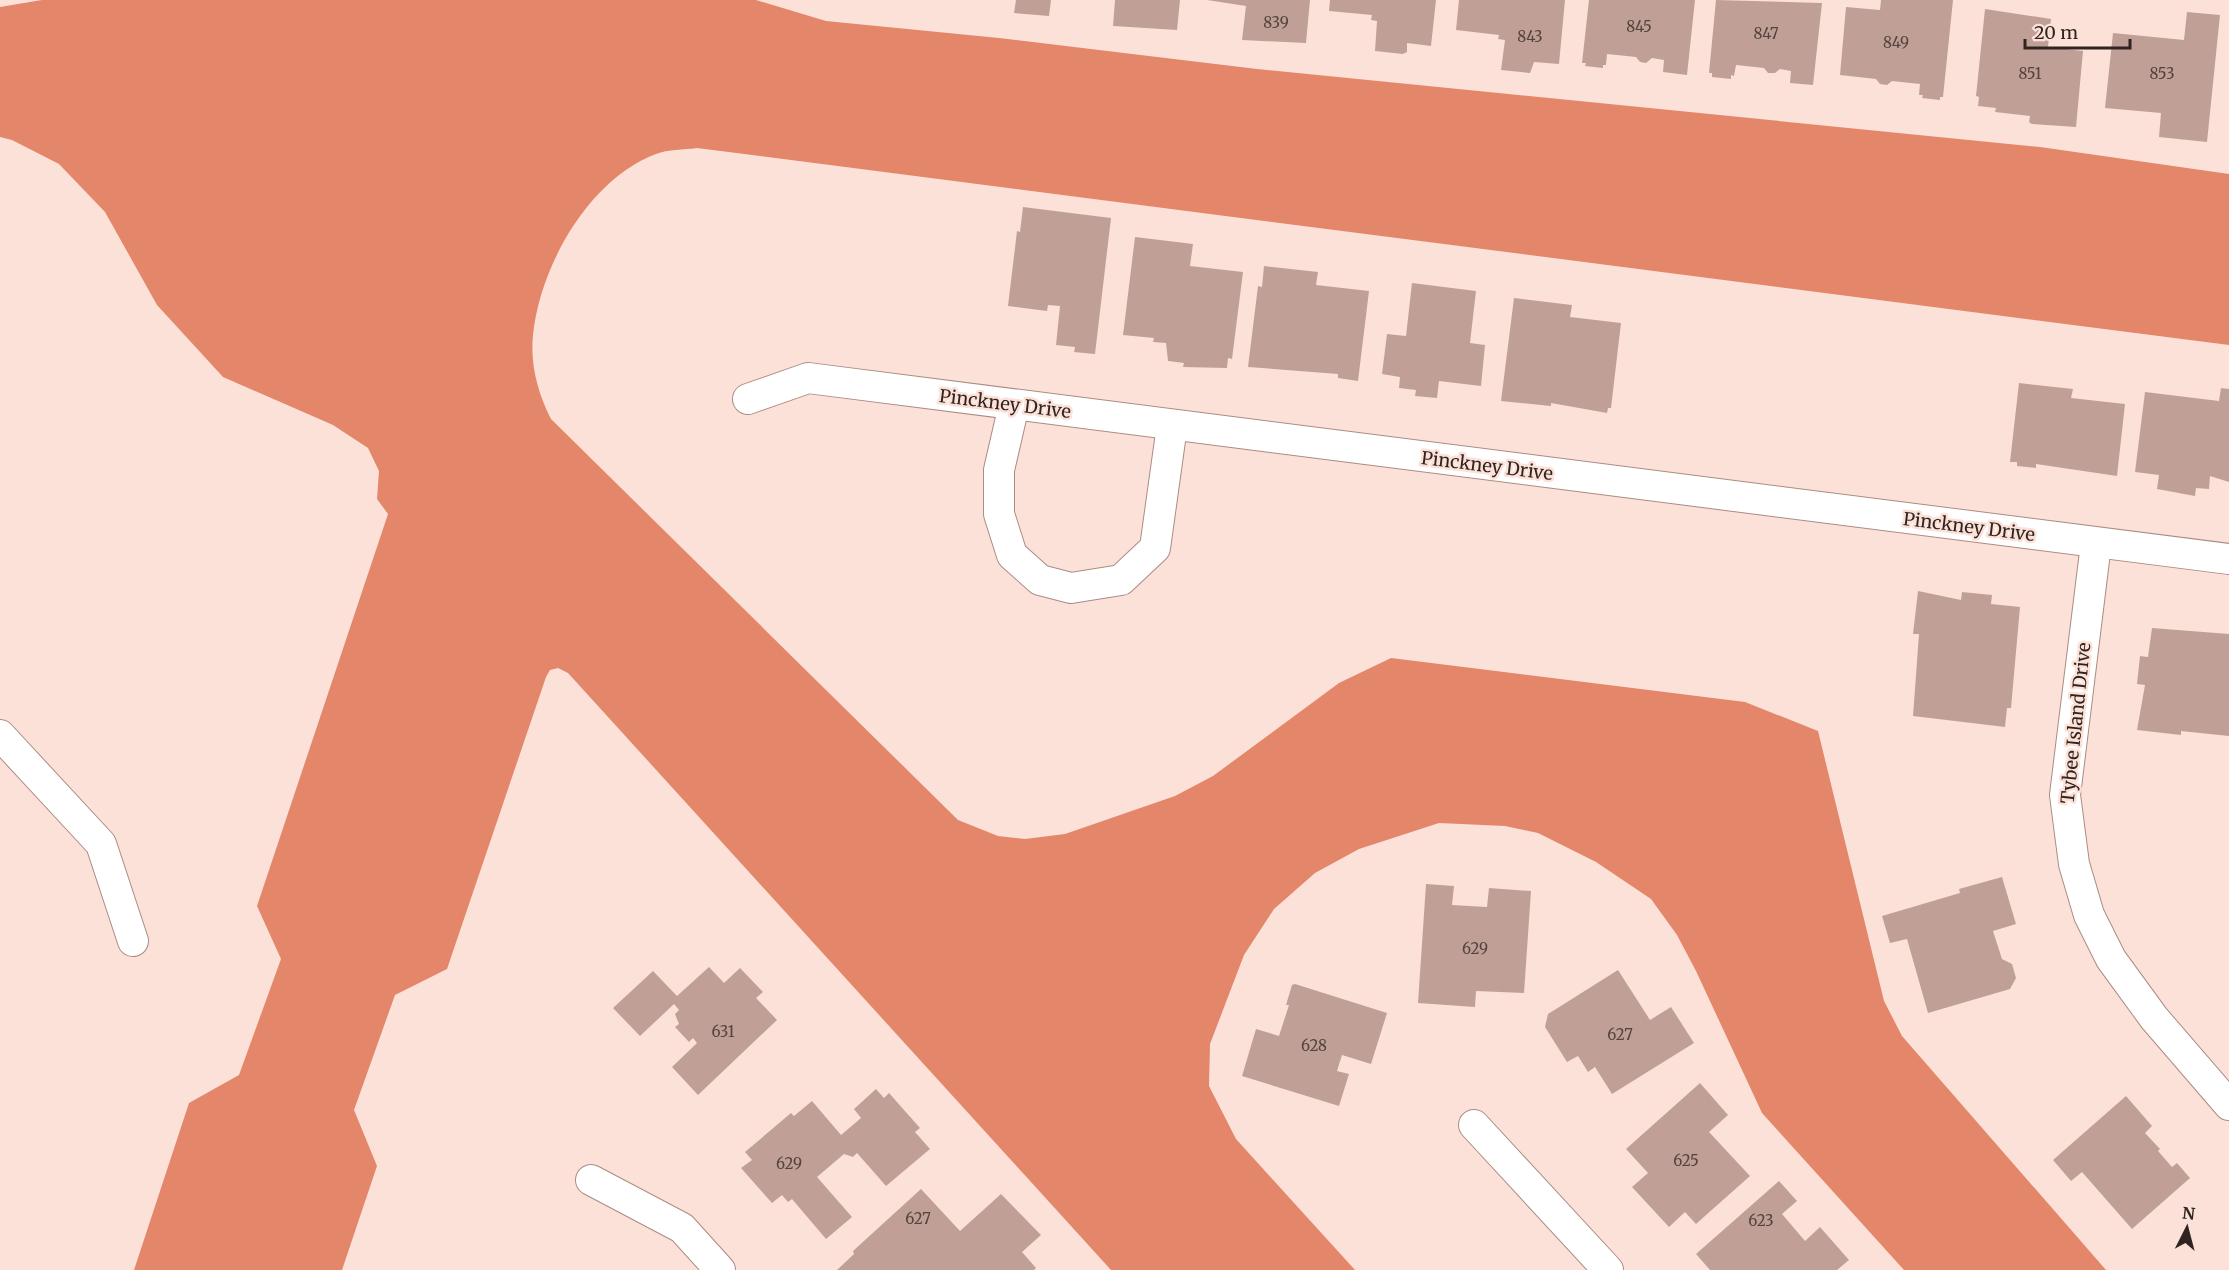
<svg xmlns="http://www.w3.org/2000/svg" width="2229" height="1270" font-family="Merriweather,serif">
<rect width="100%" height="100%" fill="#fce1d8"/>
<path fill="#e4866a" d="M42 0H756L826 21 999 38 1257 69 2040 147 2229 174V345L697 148C684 150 668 149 656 154 589 179 540 266 533 335 530 365 538 393 551 419L958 820 998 836 1025 839 1065 834 1175 796 1213 776 1339 683 1391 658 1745 702 1818 731 1884 1001 1902 1036 2106 1270H1904L1762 1113 1696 971 1677 935 1651 899 1596 862 1538 833 1505 826 1439 823 1359 849 1315 873 1274 909 1244 955 1210 1044 1209 1086 1236 1139 1355 1270H1111L568 673 558 668 550 670 546 677 447 969 395 995 354 1110 377 1166 342 1270H134L189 1103 239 1075 281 959 257 906 388 514 377 499 379 471 368 448 333 425 223 377 157 305 105 212 59 164 12 140 0 137V7Z"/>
<path fill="#c0a096" d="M1016 0H1051L1049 16 1014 13Z
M1115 0H1180L1177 30 1113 26Z
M1207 0H1310L1306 43 1242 40 1246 6Z
M1330 0H1436L1431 46 1407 43V52L1403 54 1375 51 1377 21 1371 20 1372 15 1329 11Z
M1459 0H1565L1559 64 1534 62 1530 73 1501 70 1505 40 1498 39 1499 35 1456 30Z
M1589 0H1695L1687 75 1663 72 1664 60 1652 58 1646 63 1640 62 1636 57 1607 54 1606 65H1603V68L1585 66 1586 63H1582Z
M1716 0 1822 3 1813 85 1790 83 1791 71 1780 69 1775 73H1768L1764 68 1736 65 1734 76 1731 75V79L1712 77V73H1709Z
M1881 0H1953L1943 97H1940V100L1922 98 1923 95H1919L1920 84 1892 81 1887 85 1880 84 1876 79 1840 75 1846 7 1880 10Z
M1985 9 2051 19 2048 47 2083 51 2076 127 2032 124 2029 122 2030 116 1995 112 1996 108 1978 106 1979 97 1976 96Z
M2187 12 2220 15 2207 142 2159 137 2161 113 2105 108 2113 33 2184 40Z
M1023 207 1111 218 1095 354 1074 352 1075 347 1056 345 1060 306 1048 305 1047 311 1008 306 1017 231 1020 232Z
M1135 237 1193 244 1190 266 1243 272 1232 359 1228 358 1227 368 1183 367 1184 363 1168 361 1166 343 1153 342 1154 338 1123 335Z
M1264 266 1318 272 1316 285 1369 291 1358 381 1338 378V374L1248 367 1258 286 1262 287Z
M1412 283 1476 291 1470 343 1485 345 1481 386 1439 381 1437 398 1415 396 1416 390 1399 388 1400 377 1382 374 1387 334 1406 336Z
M1514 298 1572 305 1570 317 1621 323 1611 408H1608L1607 413 1551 403V406L1501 401Z
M2019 383 2073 389 2071 398 2125 404 2117 476 2036 464V468L2017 466V462H2010Z
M2221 388 2229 389V482L2210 476 2209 489 2196 488 2195 496 2157 489 2159 475 2135 472 2145 392 2219 401Z
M1918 591 1961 600 1962 592 1992 595 1991 604 2020 607 2011 708H2007L2005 727 1913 716 1919 634H1913Z
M2152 628 2229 634V736L2181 731V735L2137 730 2145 685 2137 684 2140 656 2148 657Z
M2002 877 2016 924 1993 931 2002 959 2012 964 2016 978 2010 989 1928 1013 1907 939 1890 943 1882 916 1960 893 1959 889Z
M1426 884 1454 886 1452 905 1487 907 1489 888 1531 891 1524 993 1476 991 1475 1007 1418 1003Z
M709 967 724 983 740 968 763 992 756 998 777 1020 698 1095 672 1067 697 1043 693 1038 689 1042 675 1027 679 1024 675 1014 679 1010 674 1004 640 1036 613 1008 653 971 677 996Z
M1618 970 1650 1020 1671 1007 1694 1043 1612 1094 1595 1067 1588 1072 1578 1056 1567 1062 1545 1027 1548 1014Z
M1295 984 1387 1013 1371 1064 1342 1055 1337 1071 1349 1074 1339 1106 1242 1076 1256 1029 1279 1036 1289 1005H1286L1292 985Z
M1700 1083 1728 1115 1709 1132 1750 1176 1696 1224 1685 1212 1669 1227 1632 1187 1648 1173 1626 1149Z
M876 1089 884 1098 889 1093 920 1128 915 1132 930 1149 886 1186 857 1153 853 1157 844 1154 817 1177 852 1217 826 1239 792 1199 788 1202 782 1195 772 1203 741 1168 752 1160 745 1152 791 1113 794 1116 812 1101 841 1135 861 1118 854 1109Z
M2126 1096 2152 1126 2145 1133 2160 1149 2158 1151 2172 1167 2177 1163 2190 1178 2132 1229 2082 1172 2071 1181 2053 1160Z
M1779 1181 1797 1201 1782 1214 1805 1241 1820 1227 1849 1260 1837 1270H1710L1696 1254Z
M921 1189 960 1231 1001 1194 1041 1235 1022 1252 1036 1268 1034 1270H837L854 1254 853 1251Z"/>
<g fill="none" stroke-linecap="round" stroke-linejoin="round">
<g stroke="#ab8c82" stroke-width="32">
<path id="minor" d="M748 399 808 378 2229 559
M1014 405 999 470V514L1012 555 1040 580 1071 588 1121 580 1155 548 1172 426
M2096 544 2065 795 2074 864 2089 915 2111 959 2154 1018 2229 1105
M0 735 101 844 133 941
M1474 1125 1608 1270
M591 1180 682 1228 720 1270"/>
</g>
<use href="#minor" stroke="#fff" stroke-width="30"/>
</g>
<g text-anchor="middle" stroke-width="5" stroke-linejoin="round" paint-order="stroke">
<g font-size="15" fill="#54433e">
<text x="1276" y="28">839</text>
<text x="1639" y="32">845</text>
<text x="1766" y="39">847</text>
<text x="1530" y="42">843</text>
<text x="1896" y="48">849</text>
<text x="2030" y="79">851</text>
<text x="2162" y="79">853</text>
<text x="1475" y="954">629</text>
<text x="723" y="1037">631</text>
<text x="1620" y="1040">627</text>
<text x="1314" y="1051">628</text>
<text x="1686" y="1166">625</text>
<text x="789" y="1169">629</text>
<text x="918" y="1224">627</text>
<text x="1761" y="1226">623</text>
</g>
<g font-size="18" fill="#302420" stroke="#fce1d8">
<text transform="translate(1005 404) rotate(7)" y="6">Pinckney Drive</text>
<text transform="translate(1487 466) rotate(7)" y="6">Pinckney Drive</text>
<text transform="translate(1969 527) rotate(7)" y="6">Pinckney Drive</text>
<text transform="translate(2076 723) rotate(-84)" y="6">Tybee Island Drive</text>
</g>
</g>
<g transform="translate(2187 1228) rotate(6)" stroke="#fce1d8" stroke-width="4.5" paint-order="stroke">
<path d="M0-4.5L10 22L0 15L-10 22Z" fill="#302420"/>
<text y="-9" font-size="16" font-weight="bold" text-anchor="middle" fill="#302420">N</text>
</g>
<path d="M2025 39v9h105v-9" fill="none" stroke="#302420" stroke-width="3"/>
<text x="2034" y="39" font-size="18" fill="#302420" stroke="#fce1d8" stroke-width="4.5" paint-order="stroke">20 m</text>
</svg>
